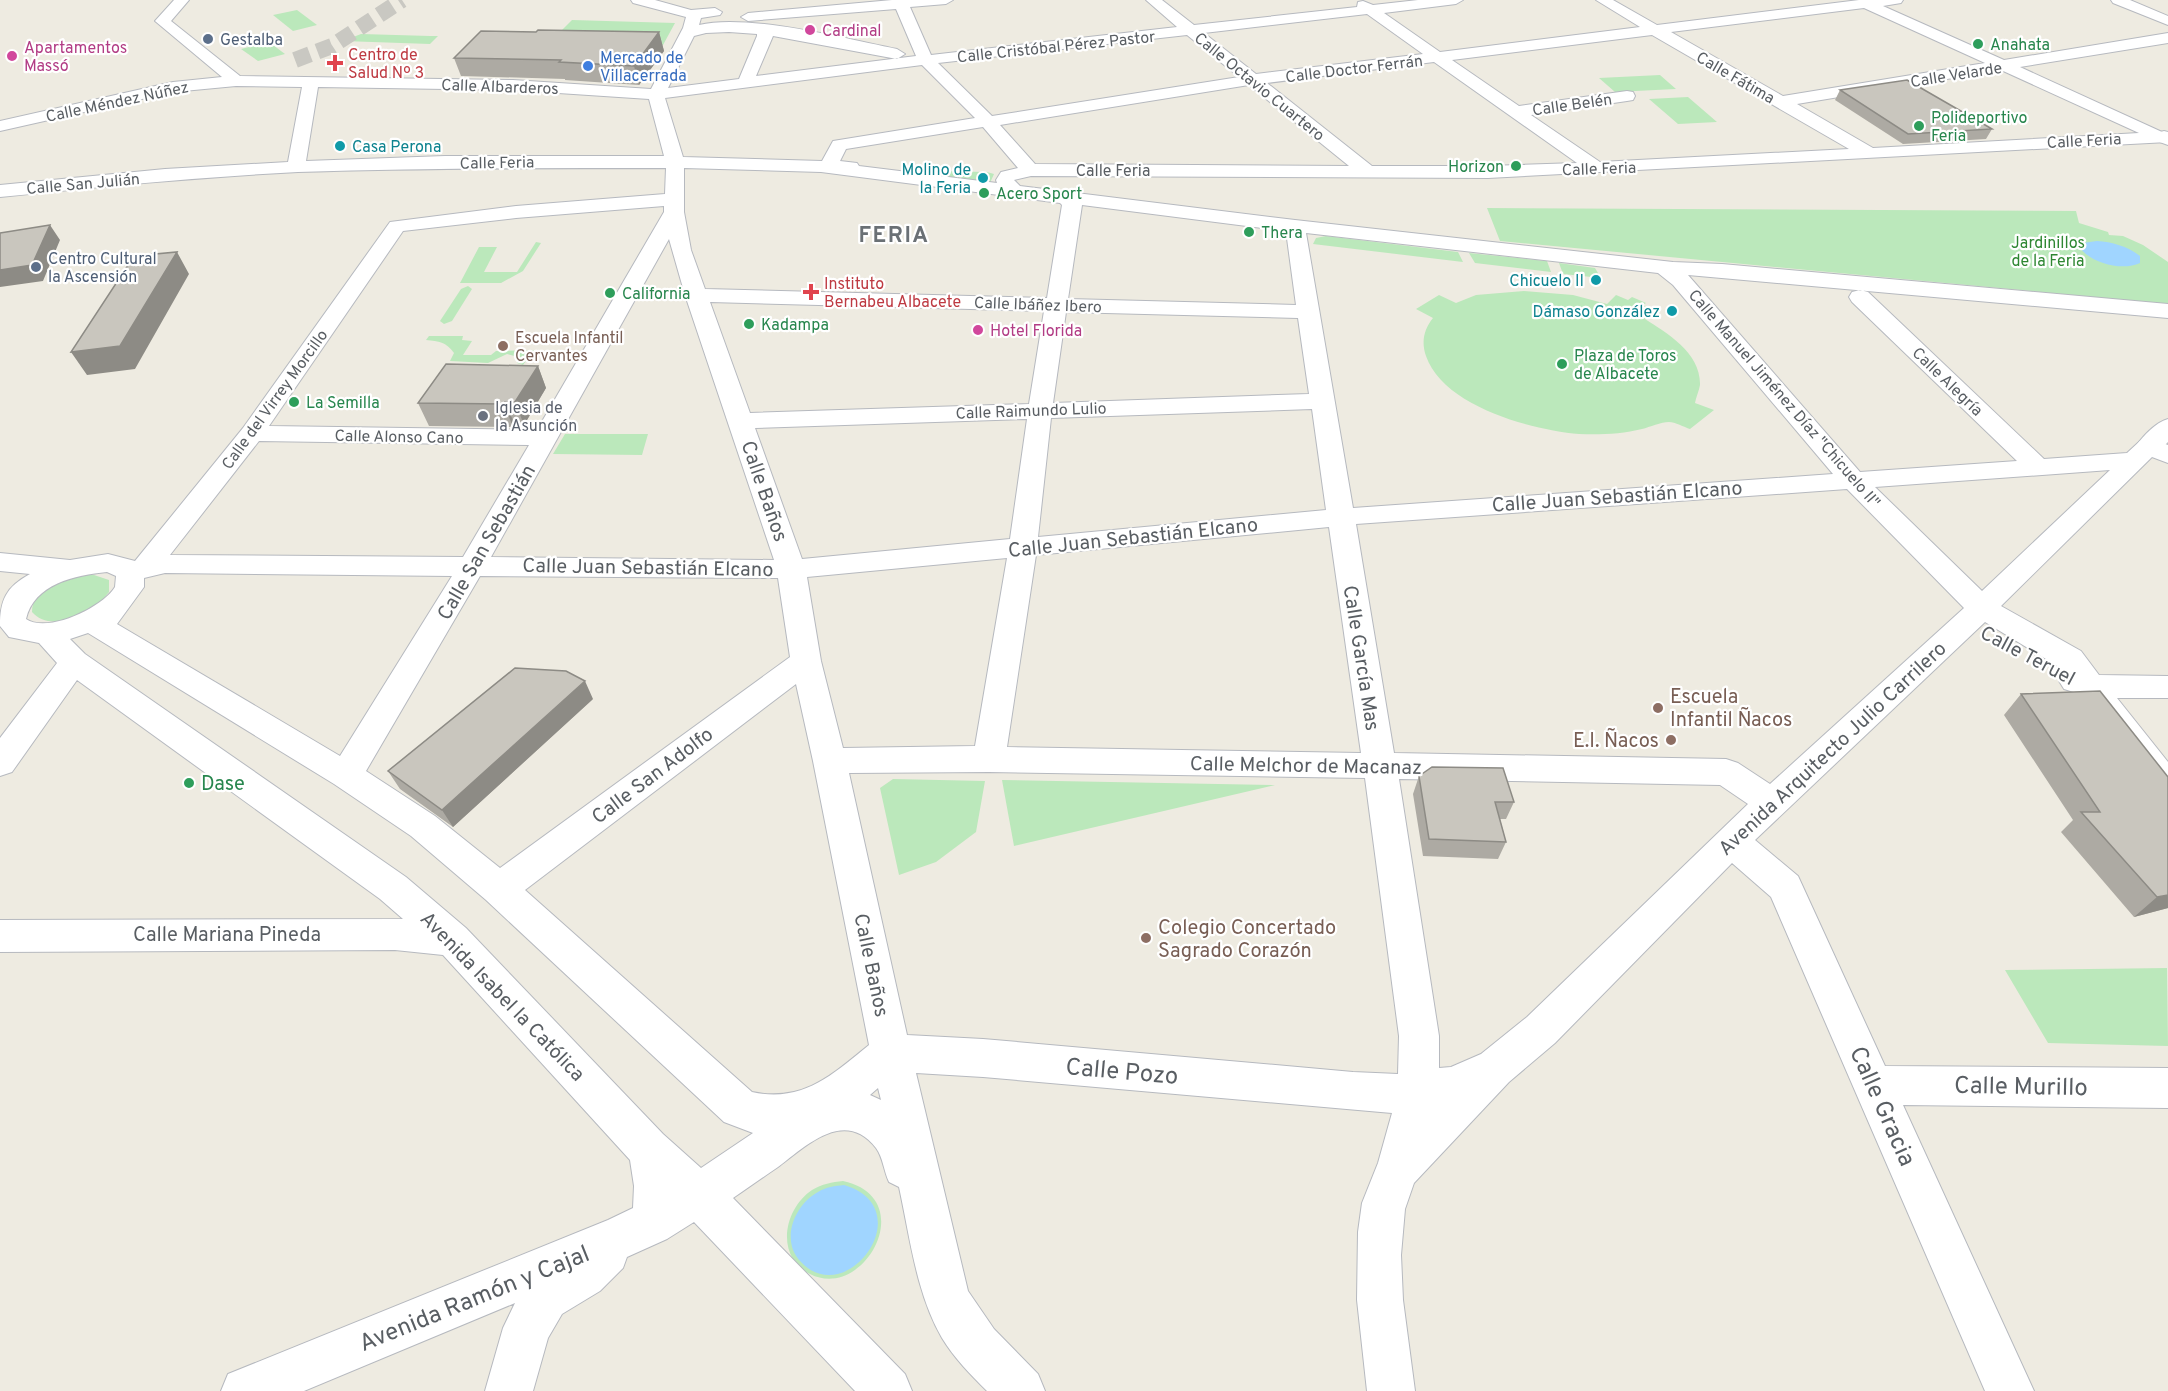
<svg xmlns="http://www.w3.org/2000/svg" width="2168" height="1391" font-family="Overpass,sans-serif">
<rect width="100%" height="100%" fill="#eeebe1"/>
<path fill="#bbe8bb" d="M297 10 317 25 293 31 273 15Z
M572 20 675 23 663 45 589 42 544 48Z
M361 34 430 36H438L430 44 343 41Z
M269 42 285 54 258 61 241 49Z
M1660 75 1676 89 1615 92 1599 78Z
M1688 97 1717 122 1678 124 1649 99Z
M884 170 987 172 994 174 990 183Z
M1487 208 2076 211 2079 223 2108 232 2109 235 2123 236 2143 245 2168 262V304L1500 241Z
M1326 236 1458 252 1463 262 1313 244 1316 238Z
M536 242 541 243 523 271 501 283H460L479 247H497L484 272H517Z
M1469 253 1547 261 1551 272 1475 263Z
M1559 263 1595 268 1601 278 1563 274Z
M468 286 472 289 452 321 444 324 440 321 461 289Z
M1524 291 1573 295 1607 304 1616 295 1628 300 1632 297 1646 303 1643 305 1656 310 1645 319C1667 333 1701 353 1700 385 1699 391 1696 397 1695 403L1714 410 1690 429C1684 427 1675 422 1669 422 1661 422 1650 427 1642 429 1622 434 1599 435 1579 434 1531 430 1443 406 1426 356 1421 342 1424 329 1433 318L1416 309 1439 295 1456 303 1476 295Z
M429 336H463L462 340 472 341 463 355H491L496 351 534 350 523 365 517 363 518 357 507 354 488 363 450 361 454 353C446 342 439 341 426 340Z
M565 434H648L642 455 553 454Z
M82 575H94L109 580V592C95 611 52 635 32 612 32 589 63 579 82 575Z
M893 779 985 781 976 832 936 862 899 875 880 788Z
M1002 780 1275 785 1014 846Z
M2167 968 2168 1046 2048 1043 2005 970Z
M843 1181C921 1198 864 1302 810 1274 804 1271 797 1266 793 1259 779 1236 791 1204 812 1190 822 1184 832 1182 843 1181Z"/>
<path fill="#a0d5ff" d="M2097 241C2112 242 2127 246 2140 256V263C2123 271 2093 264 2081 249L2083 243Z
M844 1185C922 1208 847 1311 801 1262 780 1241 794 1205 818 1192 826 1187 835 1186 844 1185Z"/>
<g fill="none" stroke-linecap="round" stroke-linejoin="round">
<path stroke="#c9c8c2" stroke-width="16" stroke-dasharray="16 8" stroke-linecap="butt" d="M295 60 332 46 402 0"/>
<g stroke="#b6b9bf" stroke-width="2">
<path id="street" d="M174 0H189L171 21 240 76 513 80 651 89 683 28 686 17 633 3 631 0H655L691 10 715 8 722 12 720 15 701 18 699 25C747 13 847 39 897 49L905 54 897 59 773 36 756 76 916 56 896 9 748 21 741 17 748 13 892 0H953L946 4 910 7 931 55 1177 27 1146 0H1162L1194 25 1357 7 1358 2 1363 1 1373 5 1418 0H1463L1456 4 1384 13 1440 52 1640 27 1596 0H1613L1657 25 1859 0H1903L1901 3 1883 6 2004 60 2168 33V43L2020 67 2162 132H2168V142L1488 178 1031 176 1014 180 1020 186 1295 220 1673 262 1722 264 2168 304V318L1688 275 1860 472 2017 461 1852 302 1849 297 1852 292 1860 290 1868 292 2044 459 2127 453 2140 441 2149 438 2168 445V463L2152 457 2001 606 2081 651 2099 675 2168 676V698H2117L2168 762V800L2156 796 2080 694 2064 689 2059 681 2064 673 2059 667 1985 622 1755 840 1798 876 1885 1066 2168 1068V1108L1903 1105 2034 1391H1985L1771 897 1732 863 1555 1043 1509 1082 1414 1183 1405 1209 1401 1255 1403 1300 1415 1391H1367L1357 1300 1358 1232 1362 1203 1378 1163 1392 1113 983 1077 916 1073 968 1291 994 1329 1038 1374 1045 1391H987C971 1375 954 1358 942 1338 916 1293 910 1237 899 1187L889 1182C884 1172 883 1157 876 1148 845 1108 807 1145 778 1167 763 1177 748 1188 733 1198L905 1374 912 1391H855L694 1222 667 1239 627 1257 623 1268 600 1291 562 1314 548 1338 533 1391H485L503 1328 515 1303 304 1391H221L228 1374 608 1220 633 1208 634 1186 630 1160 443 955 395 950 0 952V920L403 919 380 899 77 680 12 772 0 776V738L57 663 39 643 9 637 0 626C0 600 6 587 30 574L0 571V553L70 560 108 554 135 561 243 428 390 222 516 206 665 194 666 168C543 168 421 168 298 172 199 177 99 187 0 197V185L165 169 288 162 302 87 236 86 173 92 0 131V121L173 82 222 77 155 21ZM1864 8 1985 63 1783 96 1671 32ZM1367 14 1423 54 1256 74 1204 33ZM729 32 757 34V36L739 79 668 88 694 36 706 33ZM1187 35 1239 77 992 116 938 63ZM1652 35 1849 149 1600 162 1531 115 1627 101 1633 100 1635 96 1633 92 1627 91 1519 106 1452 60ZM1434 62 1577 163 1488 166H1372L1267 83ZM922 65 975 118 833 141 822 161 683 157 665 98ZM2001 70 2139 133 1873 148 1797 104ZM1249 85 1349 166 1035 164 1000 125ZM318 87 513 90 649 99 664 156H445L306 161ZM983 127 1018 168 1001 172 996 180 997 183 859 166 857 163 840 161 846 149ZM684 168 821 172 1060 203 1062 205 1047 298 705 289 691 250 684 212ZM1082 205 1286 231 1296 305 1068 299ZM664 206V212L537 430 269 426 403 231 516 218ZM1306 233 1658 273 1673 285 1833 474 1353 508ZM669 239 685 295 774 560 491 557ZM710 302 1044 311 1029 404 750 413ZM1066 312 1298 318 1309 394 1053 403ZM1312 409 1326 510 1038 537 1051 418ZM1027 419 1010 539 802 559 755 428ZM259 441 529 445 463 557 170 555ZM2110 470 1982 591 1875 487ZM1847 489 1964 608 1770 784 1738 763 1726 759 1394 753 1356 524ZM1329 527 1361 753 1007 747 1036 555ZM1007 558 975 746 843 748 821 661 807 577ZM107 572 116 576 115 587C103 607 48 634 26 619 34 584 75 575 107 572ZM165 573 452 576 340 756 117 624 144 587V578ZM480 576 778 578 790 657 500 868 435 816 366 771ZM88 633 334 784 411 836 486 900 724 1122 753 1133 701 1168 663 1134 466 928 406 877 85 654 70 639ZM796 684 813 761 869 1045C832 1075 803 1103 752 1092L525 890ZM989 772 1365 778 1399 1036 1398 1074 1353 1072 983 1039 907 1035 849 773ZM1399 779 1720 785 1748 804 1527 1017 1481 1054 1451 1067 1439 1068V1036ZM878 1088 881 1100 870 1095Z
M2111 0H2130L2168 16V25L2113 3Z"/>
</g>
<g stroke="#b7bbc1" stroke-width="2">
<path id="secondary" d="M2164 131 2168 132V145L2157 141 2155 137 2157 133Z
M2168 419V442C2158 452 2153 455 2140 452L2136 446C2144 435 2155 423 2168 419Z"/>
</g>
<use href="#street" fill="#fff" fill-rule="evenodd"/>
<use href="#secondary" fill="#fff" fill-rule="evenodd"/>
</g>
<path fill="#adaaa3" d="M536 32H659L664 51 639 85 565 80V79L461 76 454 58Z
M1840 90 1992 129 1986 139 1903 144 1835 100Z
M538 366 546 388 524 425H515L513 427 429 426 418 403Z
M2021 694 2168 777V908L2134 917 2061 832 2073 820 2004 715Z
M593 699 453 827 400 789 388 771Z
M1419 776 1514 802 1506 819H1500L1506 842 1498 859 1423 856 1413 794Z"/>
<path fill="#8d8b85" d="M659 32 664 51 639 85 634 66Z
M50 225 60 240 43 281 0 287V270Z
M177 252 189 274 135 369 87 375 71 352Z
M538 366 546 388 524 425 515 402Z
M505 402 515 425 513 427 504 404Z
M585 681 593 699 453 827 442 810Z
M2168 895V908L2134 917 2157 897Z"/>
<path fill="#c9c6be" stroke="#8d8b85" stroke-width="1.5" d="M538 30 659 32 634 66 559 62 561 60 454 58 481 31 536 32Z
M1907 80 1992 129 1908 134 1840 90Z
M50 225 32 265 0 270V233Z
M177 252 120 346 71 352 134 256Z
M446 364 538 366 515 402H505L504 404 418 403Z
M515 668 566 671 585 681 442 810 388 771Z
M2100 691 2168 777V895L2157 897 2081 812H2100L2021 694Z
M1432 767 1503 768 1514 802H1495L1506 842 1429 839 1419 776Z"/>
<g fill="#d1479c" stroke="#fff" stroke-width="2">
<circle cx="810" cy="30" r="6"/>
<circle cx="12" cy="56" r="6"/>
<circle cx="978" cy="330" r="6"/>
</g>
<g fill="#5c6f8a" stroke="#fff" stroke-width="2">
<circle cx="208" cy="39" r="6"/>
<circle cx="36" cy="267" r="6"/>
</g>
<g fill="#2e9e5b" stroke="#fff" stroke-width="2">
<circle cx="1978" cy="44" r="6"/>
<circle cx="1919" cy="126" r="6"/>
<circle cx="1516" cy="166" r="6"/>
<circle cx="984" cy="193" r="6"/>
<circle cx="1249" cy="232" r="6"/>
<circle cx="610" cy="293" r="6"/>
<circle cx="749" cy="324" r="6"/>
<circle cx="1562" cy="364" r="6"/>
<circle cx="294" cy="402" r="6"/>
<circle cx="189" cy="783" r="6"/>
</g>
<g fill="#e0444e" stroke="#fff" stroke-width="2">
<path d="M332 54h6v6h6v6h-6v6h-6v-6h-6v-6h6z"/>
<path d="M808 283h6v6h6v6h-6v6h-6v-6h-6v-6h6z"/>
</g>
<circle fill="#3f7fe0" stroke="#fff" stroke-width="2" cx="588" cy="66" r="6"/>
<g fill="#0f9aa8" stroke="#fff" stroke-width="2">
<circle cx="340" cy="146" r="6"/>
<circle cx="983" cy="178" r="6"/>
<circle cx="1596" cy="280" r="6"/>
<circle cx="1672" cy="311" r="6"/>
</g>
<g fill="#8d6e63" stroke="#fff" stroke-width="2">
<circle cx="503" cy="346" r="6"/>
<circle cx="1658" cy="708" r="6"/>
<circle cx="1671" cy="740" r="6"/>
<circle cx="1146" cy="938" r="6"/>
</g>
<circle fill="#6b7280" stroke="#fff" stroke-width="2" cx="483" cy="416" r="6"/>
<g text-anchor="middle" stroke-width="4.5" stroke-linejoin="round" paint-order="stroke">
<g font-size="16" fill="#b23c85" stroke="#fff" text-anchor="start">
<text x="822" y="36">Cardinal</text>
<text x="24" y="53">Apartamentos<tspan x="24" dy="18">Massó</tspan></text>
<text x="990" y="336">Hotel Florida</text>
</g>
<g font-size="16" fill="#4e5e75" stroke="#fff" text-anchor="start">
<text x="220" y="45">Gestalba</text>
<text x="48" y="264">Centro Cultural<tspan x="48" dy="18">la Ascensión</tspan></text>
</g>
<g font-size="16" fill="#27864d" stroke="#fff" text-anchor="start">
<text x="1990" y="50">Anahata</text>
<text x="1931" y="123">Polideportivo<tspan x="1931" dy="18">Feria</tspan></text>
<text x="1504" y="172" text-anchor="end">Horizon</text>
<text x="996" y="199">Acero Sport</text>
<text x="1261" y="238">Thera</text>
<text x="622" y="299">California</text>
<text x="761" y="330">Kadampa</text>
<text x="1574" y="361">Plaza de Toros<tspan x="1574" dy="18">de Albacete</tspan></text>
<text x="306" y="408">La Semilla</text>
</g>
<g font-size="16" fill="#595e63" stroke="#fff">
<text transform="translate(1056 46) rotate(-6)" y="6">Calle Cristóbal Pérez Pastor</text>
<text transform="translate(1354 68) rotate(-7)" y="6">Calle Doctor Ferrán</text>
<text transform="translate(1956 74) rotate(-9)" y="6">Calle Velarde</text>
<text transform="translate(1736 77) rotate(30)" y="6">Calle Fátima</text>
<text transform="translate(500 86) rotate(2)" y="6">Calle Albarderos</text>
<text transform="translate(1260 86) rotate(39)" y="6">Calle Octavio Cuartero</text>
<text transform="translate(117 101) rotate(-12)" y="6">Calle Méndez Núñez</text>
<text transform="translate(1572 104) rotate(-8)" y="6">Calle Belén</text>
<text transform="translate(2084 140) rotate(-3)" y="6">Calle Feria</text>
<text transform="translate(497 162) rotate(-1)" y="6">Calle Feria</text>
<text transform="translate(1599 168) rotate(-2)" y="6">Calle Feria</text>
<text x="1113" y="176">Calle Feria</text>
<text transform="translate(83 183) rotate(-5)" y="6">Calle San Julián</text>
<text transform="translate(1038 304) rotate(2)" y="6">Calle Ibáñez Ibero</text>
<text transform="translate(1948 381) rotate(44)" y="6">Calle Alegría</text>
<text transform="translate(1785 398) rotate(49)" y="6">Calle Manuel Jiménez Díaz "Chicuelo II"</text>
<text transform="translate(274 399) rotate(-54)" y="6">Calle del Virrey Morcillo</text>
<text transform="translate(1031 410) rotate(-2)" y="6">Calle Raimundo Lulio</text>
<text transform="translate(399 436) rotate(1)" y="6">Calle Alonso Cano</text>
</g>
<g font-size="16" fill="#be3a42" stroke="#fff" text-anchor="start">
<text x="348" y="60">Centro de<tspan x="348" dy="18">Salud Nº 3</tspan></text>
<text x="824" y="289">Instituto<tspan x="824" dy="18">Bernabeu Albacete</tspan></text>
</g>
<g font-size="16" fill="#366cbe" stroke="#fff" text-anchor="start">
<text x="600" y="63">Mercado de<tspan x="600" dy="18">Villacerrada</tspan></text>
</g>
<g font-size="16" fill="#0d838f" stroke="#fff" text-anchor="end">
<text x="352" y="152" text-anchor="start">Casa Perona</text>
<text x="971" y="175">Molino de<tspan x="971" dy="18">la Feria</tspan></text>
<text x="1584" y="286">Chicuelo II</text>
<text x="1660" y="317">Dámaso González</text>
</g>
<g font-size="16" fill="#2e8732" stroke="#fff">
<text x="2048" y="248">Jardinillos<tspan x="2048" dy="18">de la Feria</tspan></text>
</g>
<g font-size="16" fill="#785e54" stroke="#fff" text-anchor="start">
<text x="515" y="343">Escuela Infantil<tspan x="515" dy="18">Cervantes</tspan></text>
</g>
<g font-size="16" fill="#5b616d" stroke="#fff" text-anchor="start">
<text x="495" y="413">Iglesia de<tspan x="495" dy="18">la Asunción</tspan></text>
</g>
<g font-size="20" fill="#595e63" stroke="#fff">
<text transform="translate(765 491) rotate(71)" y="7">Calle Baños</text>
<text transform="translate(1617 496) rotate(-4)" y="7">Calle Juan Sebastián Elcano</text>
<text transform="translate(1133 537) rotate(-6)" y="7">Calle Juan Sebastián Elcano</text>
<text transform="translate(486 542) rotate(-60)" y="7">Calle San Sebastián</text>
<text transform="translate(648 567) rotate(1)" y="7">Calle Juan Sebastián Elcano</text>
<text transform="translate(2028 655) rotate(28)" y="7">Calle Teruel</text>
<text transform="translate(1362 658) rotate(81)" y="7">Calle García Mas</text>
<text transform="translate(1832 748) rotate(-43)" y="7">Avenida Arquitecto Julio Carrilero</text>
<text transform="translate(1306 765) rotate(1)" y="7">Calle Melchor de Macanaz</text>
<text transform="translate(652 775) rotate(-37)" y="7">Calle San Adolfo</text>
<text x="227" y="941">Calle Mariana Pineda</text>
<text transform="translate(872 965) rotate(78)" y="7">Calle Baños</text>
<text transform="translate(503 996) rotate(46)" y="7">Avenida Isabel la Católica</text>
</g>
<g font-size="20" fill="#785e54" stroke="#fff" text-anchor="start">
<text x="1670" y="703">Escuela<tspan x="1670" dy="23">Infantil Ñacos</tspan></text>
<text x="1659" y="747" text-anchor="end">E.I. Ñacos</text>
<text x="1158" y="934">Colegio Concertado<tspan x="1158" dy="23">Sagrado Corazón</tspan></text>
</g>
<g font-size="20" fill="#27864d" stroke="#fff" text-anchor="start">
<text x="201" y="790">Dase</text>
</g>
<g font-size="22" font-weight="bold" letter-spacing="1.5" fill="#6a7075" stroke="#fff">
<text x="894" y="242">FERIA</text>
</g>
<g font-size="24" fill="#595e63" stroke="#fff">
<text transform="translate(1122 1071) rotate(5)" y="8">Calle Pozo</text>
<text transform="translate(2021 1086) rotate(1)" y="8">Calle Murillo</text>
<text transform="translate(1883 1106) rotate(66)" y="8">Calle Gracia</text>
<text transform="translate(474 1298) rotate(-22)" y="8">Avenida Ramón y Cajal</text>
</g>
</g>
</svg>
